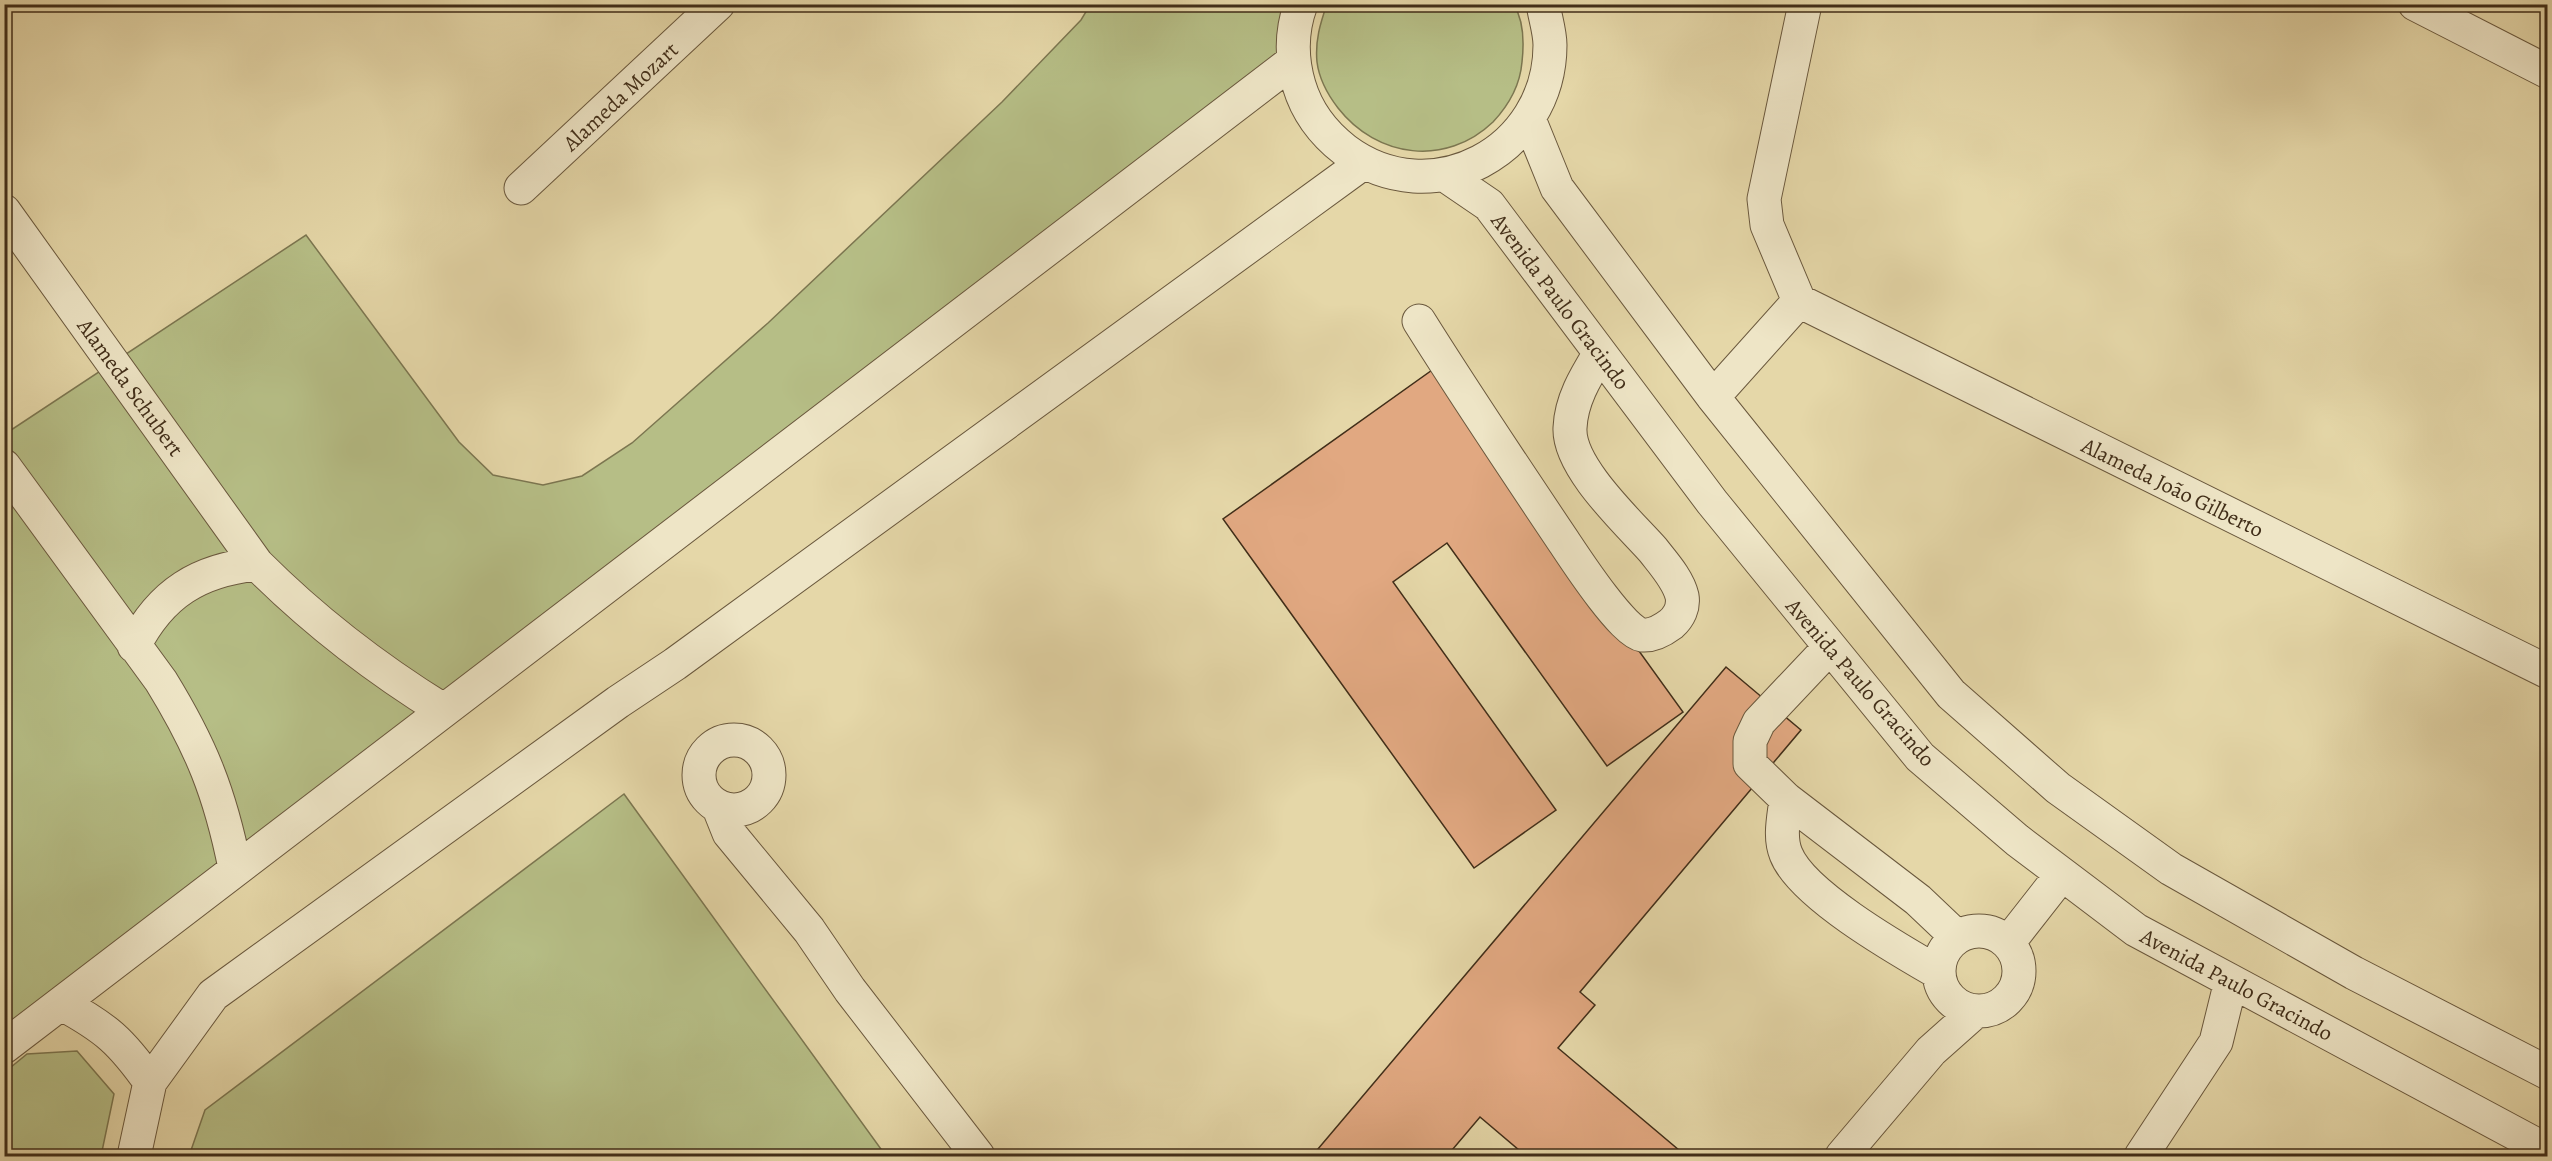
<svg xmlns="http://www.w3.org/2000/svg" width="2552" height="1161" font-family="Alegreya,serif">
<rect width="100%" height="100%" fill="#e5d7a8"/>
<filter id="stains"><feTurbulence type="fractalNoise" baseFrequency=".00333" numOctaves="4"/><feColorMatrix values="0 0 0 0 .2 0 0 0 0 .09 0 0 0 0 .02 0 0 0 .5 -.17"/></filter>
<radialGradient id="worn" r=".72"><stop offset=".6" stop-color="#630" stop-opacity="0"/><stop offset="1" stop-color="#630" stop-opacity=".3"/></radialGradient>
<path fill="#b6be86" stroke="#7c7650" stroke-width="1.5" d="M1327 4 1514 5C1524 21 1524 44 1522 62 1520 86 1509 105 1493 122 1446 167 1377 158 1338 108 1328 95 1319 78 1317 62 1315 41 1320 24 1327 4Z
M1090 5H1305L1292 62 5 1047V434L306 235 459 442 493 475 543 485 582 476 632 443 768 323 1002 102 1081 20Z
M624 794 886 1156H189L205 1110Z
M77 1051 114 1094 101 1156H5V1072L27 1054Z"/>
<path fill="#e1a881" stroke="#412e19" stroke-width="1.5" d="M1435 368 1683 712 1607 766 1447 543 1393 582 1556 810 1474 868 1223 519Z
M1726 667 1801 730 1580 992 1595 1005 1558 1048 1686 1156H1526L1480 1117 1447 1156H1312Z"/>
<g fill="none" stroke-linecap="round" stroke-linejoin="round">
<g stroke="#6a583d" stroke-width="35">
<path id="minor" d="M1301 4C1291 31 1291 58 1299 85 1307 112 1323 133 1345 150 1432 215 1550 151 1550 45 1550 32 1545 17 1543 4
M2415 4 2548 72
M1529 119 1557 188 1713 397 1951 694 2058 788 2171 869 2354 973 2548 1073
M1445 175 1489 205 1712 502 1920 757 2017 840 2136 930 2548 1151
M521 188 718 4
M4 211 257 564C314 621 375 668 443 710
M1799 301 2548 672
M1799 301 1767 225 1764 199 1805 4
M1419 321C1466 396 1515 469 1564 542 1576 560 1623 632 1642 635 1652 636 1663 630 1671 624 1679 617 1684 607 1682 596 1678 579 1663 563 1653 550 1628 522 1568 467 1570 428 1571 400 1586 376 1600 353
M1713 397 1799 301
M4 466 161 681C201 746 220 793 235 868
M134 646C161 593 199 570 257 564
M1829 648 1759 722 1750 741V764L1786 799 1918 900 1957 937
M699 775a35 35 0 1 1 70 0a35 35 0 1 1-70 0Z
M1786 799C1784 817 1779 837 1786 854 1802 895 1901 951 1939 973
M719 808 729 833 809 930 850 990 978 1156
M1939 971a40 40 0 1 1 80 0a40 40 0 1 1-80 0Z
M2008 943 2062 874
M62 1004C106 1028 121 1041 150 1082
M4 1047 1292 62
M134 1156 150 1082 213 995 618 702 675 664 1363 163
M1842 1156 1931 1051 1976 1011
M2141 1156 2216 1042 2231 981"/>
</g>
<use href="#minor" stroke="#eee5c6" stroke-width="33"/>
</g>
<g text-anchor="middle" stroke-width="6" stroke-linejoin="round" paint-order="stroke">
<g font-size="22" fill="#412e19" stroke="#eee5c6">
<text transform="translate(620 96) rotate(-43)" y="8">Alameda Mozart</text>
<text transform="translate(1561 301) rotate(53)" y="8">Avenida Paulo Gracindo</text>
<text transform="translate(131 387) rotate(54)" y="8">Alameda Schubert</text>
<text transform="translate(2173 487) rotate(26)" y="8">Alameda João Gilberto</text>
<text transform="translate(1861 682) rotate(49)" y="8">Avenida Paulo Gracindo</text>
<text transform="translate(2237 984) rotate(28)" y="8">Avenida Paulo Gracindo</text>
</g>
</g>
<rect width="2552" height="1161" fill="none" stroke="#e5d7a8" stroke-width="24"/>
<rect x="6" y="6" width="2540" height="1149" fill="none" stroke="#412e19" stroke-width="3"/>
<rect x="12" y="12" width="2528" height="1137" fill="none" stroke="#412e19" stroke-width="1.5"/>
<rect width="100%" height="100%" filter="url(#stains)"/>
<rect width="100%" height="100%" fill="url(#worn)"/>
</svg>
